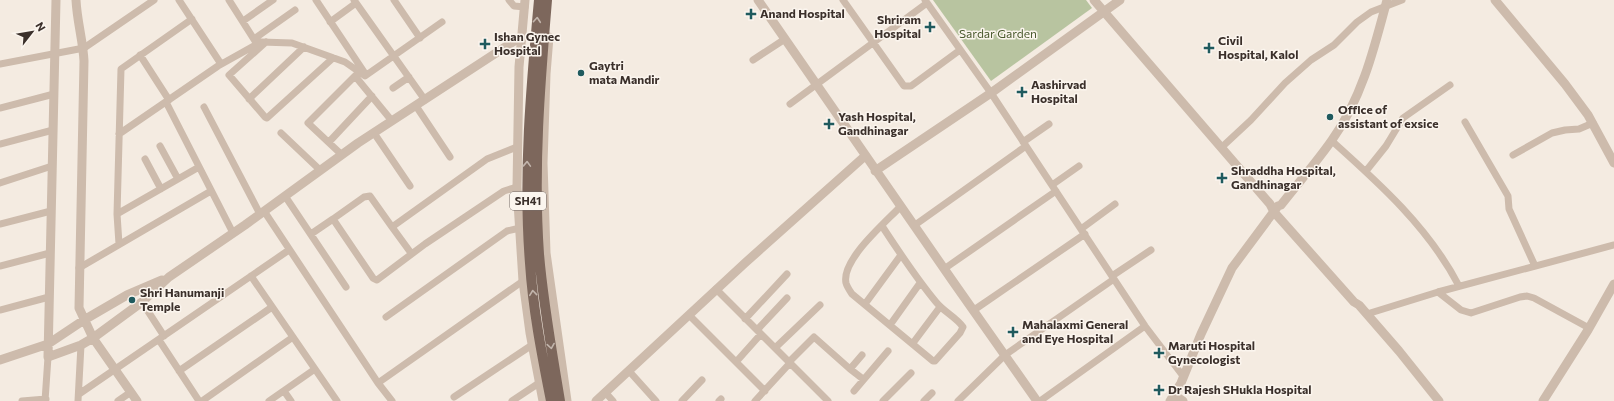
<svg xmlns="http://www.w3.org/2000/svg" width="1614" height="401" font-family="Commissioner,sans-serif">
<rect width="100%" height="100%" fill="#f4ebe1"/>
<path fill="#b8c4a0" d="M933 0H1086L1092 8 991 81Z"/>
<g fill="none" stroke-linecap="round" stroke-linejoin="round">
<path stroke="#cdbbac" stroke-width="7" d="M179 0 221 64
M229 0 257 44
M316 0 366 75
M354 0 425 100
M394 0 420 38
M509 0 514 6 525 7
M843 0 904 86H911L960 50
M925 0 991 93 1145 326 1183 376
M243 21 273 0
M330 22 356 3
M254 39 295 10
M266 42 229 75 265 117 267 118 333 58
M140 55 169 100
M753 60 785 39
M0 64 84 48 154 0
M393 88 409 77
M249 99 304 47
M166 102 233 233
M790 104 927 3
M416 106 450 157
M204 107 260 214
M0 108 54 94
M1465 122 1508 196 1509 209 1535 266
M281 133 320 170
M374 133 410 186
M119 134 218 66 261 42 292 43 345 62 365 76 442 22
M1332 141C1380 184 1429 228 1459 286
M329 142 372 96
M1023 142 1049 124
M0 144 53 130
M160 146 178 179
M1222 147 1251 120 1285 83 1311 60 1334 45 1357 22 1371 12 1402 0
M342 155 308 123 355 76 392 121
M1513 155 1552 133 1565 130 1579 129 1593 123
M145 159 161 189
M1366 171 1386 146 1403 118 1450 85
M0 183 52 166
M1052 185 1079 166
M517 187 504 191 425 244 377 280 373 278 333 219 364 197 370 196 392 227 487 159 517 147
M285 196 346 287
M264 211 378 383 392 401
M117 214 121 69 192 19
M0 224 51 211
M915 225 1026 146
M882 226C899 252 916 278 936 302 944 312 956 317 963 327L960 333 935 361H933L852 294C850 291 847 287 846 283 841 260 885 223 901 206
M392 227 411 253
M1081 229 1115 204
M311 234 333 219
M119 244 117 214 199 167
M0 266 50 253
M79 268 211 191
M944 269 1056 191
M251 276 337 401
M1112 276 1151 250
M716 289 828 401
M1438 292 1461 310 1471 313 1520 297 1527 296 1534 298 1589 328
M142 302 164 336
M865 304 901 255
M0 310 49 297
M974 310 1085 234
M1367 314 1438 292 1614 245
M689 315 765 391
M386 317 507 231 520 228
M745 319 787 274
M890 325 920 283
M757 330 787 298
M159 340 199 401
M913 343 940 307
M775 348 820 305
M736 362 761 334
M789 362 814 337 850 369 862 355
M850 369 863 379
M179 371 272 307
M629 371 656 401
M378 383 523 281
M284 391 291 401
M854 391 888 351
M605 392 613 401
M79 394 289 250
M454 397 532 345
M22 401 46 399
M45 401 48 357
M78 401 81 345
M118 401 131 392
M202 401 293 337
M269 401 315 369
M512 401 539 383
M682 401 702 380
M719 401 721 399
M755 401 790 363
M883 401 911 373
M924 401 932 393
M958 401 1005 355 1114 279
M1040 401 1145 326"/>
<path stroke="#cdbbac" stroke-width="9" d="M56 0 48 357 81 345 93 338 142 302 169 277 245 225 358 143 522 36
M76 0C77 21 83 41 84 61L79 308 93 338 137 401
M525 0 519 67 517 187 523 281 530 333 543 401
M758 0C850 134 943 268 1037 401
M1094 0 1270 204 1274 212 1354 302 1359 305 1399 351 1439 401
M1495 0 1565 84 1588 115 1614 163
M549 37 546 74 543 163 546 253 567 401
M875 171 991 93 1120 0
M0 360 48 344 84 320 127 295 162 280
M1174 395 1183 401
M596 401 745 263 865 156
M1170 401 1181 383 1201 334 1232 268 1278 206 1281 205C1298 183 1316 163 1332 140 1362 98 1374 49 1387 0
M1543 401 1588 330 1614 284"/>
<path stroke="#7d675c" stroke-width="10" d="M539 0C531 87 523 175 530 263 533 310 542 355 551 401
M547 0C540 84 533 169 539 254 543 303 552 352 560 401"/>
</g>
<defs><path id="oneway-chevron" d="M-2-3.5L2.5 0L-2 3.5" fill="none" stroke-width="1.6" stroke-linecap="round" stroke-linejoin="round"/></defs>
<g stroke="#c2b5ac">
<use href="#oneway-chevron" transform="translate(537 20) rotate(-85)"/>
<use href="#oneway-chevron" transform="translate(527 164) rotate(-88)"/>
<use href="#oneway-chevron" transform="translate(533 293) rotate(-96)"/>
<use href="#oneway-chevron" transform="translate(551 346) rotate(81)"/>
</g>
<g fill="#1f5a5e" stroke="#fbf5ee" stroke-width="1.5">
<path d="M749 8h4v4h4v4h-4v4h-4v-4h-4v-4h4z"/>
<path d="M928 21h4v4h4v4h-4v4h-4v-4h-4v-4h4z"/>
<path d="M483 38h4v4h4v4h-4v4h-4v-4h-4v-4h4z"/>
<path d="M1207 42h4v4h4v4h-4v4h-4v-4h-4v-4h4z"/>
<circle cx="581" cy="73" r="4"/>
<path d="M1020 86h4v4h4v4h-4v4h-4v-4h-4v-4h4z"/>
<circle cx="1330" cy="117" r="4"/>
<path d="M827 118h4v4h4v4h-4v4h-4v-4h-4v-4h4z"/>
<path d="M1220 172h4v4h4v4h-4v4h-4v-4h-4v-4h4z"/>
<circle cx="132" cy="300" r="4"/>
<path d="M1011 326h4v4h4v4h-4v4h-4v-4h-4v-4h4z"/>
<path d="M1157 347h4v4h4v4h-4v4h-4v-4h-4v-4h4z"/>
<path d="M1157 384h4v4h4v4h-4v4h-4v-4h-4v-4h4z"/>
</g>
<g text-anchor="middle" stroke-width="3" stroke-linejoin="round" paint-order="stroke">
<rect fill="#fbf5ee" stroke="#756b66" stroke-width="1" x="510" y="192" width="36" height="18" rx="3"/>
<g font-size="11" font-weight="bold" fill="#3b302b">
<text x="528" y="205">SH41</text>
</g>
<g font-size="12" font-weight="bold" fill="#3b302b" stroke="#fbf5ee" text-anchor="start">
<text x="760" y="18">Anand Hospital</text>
<text x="921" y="24" text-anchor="end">Shriram<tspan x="921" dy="14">Hospital</tspan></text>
<text x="494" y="41">Ishan Gynec<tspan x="494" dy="14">Hospital</tspan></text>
<text x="1218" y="45">Civil<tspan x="1218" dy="14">Hospital, Kalol</tspan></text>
<text x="589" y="70">Gaytri<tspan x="589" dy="14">mata Mandir</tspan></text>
<text x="1031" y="89">Aashirvad<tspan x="1031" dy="14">Hospital</tspan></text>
<text x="1338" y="114">Office of<tspan x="1338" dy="14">assistant of exsice</tspan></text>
<text x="838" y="121">Yash Hospital,<tspan x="838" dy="14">Gandhinagar</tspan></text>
<text x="1231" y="175">Shraddha Hospital,<tspan x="1231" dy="14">Gandhinagar</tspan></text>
<text x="140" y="297">Shri Hanumanji<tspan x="140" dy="14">Temple</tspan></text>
<text x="1022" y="329">Mahalaxmi General<tspan x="1022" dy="14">and Eye Hospital</tspan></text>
<text x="1168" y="350">Maruti Hospital<tspan x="1168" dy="14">Gynecologist</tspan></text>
<text x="1168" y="394">Dr Rajesh SHukla Hospital</text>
</g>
<g font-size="12" fill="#4a5a2e" stroke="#fbf5ee">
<text x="998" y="38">Sardar Garden</text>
</g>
</g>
<g transform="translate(32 32) rotate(59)" stroke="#fbf5ee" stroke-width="3" paint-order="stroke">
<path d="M0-3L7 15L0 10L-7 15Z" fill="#3b302b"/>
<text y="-6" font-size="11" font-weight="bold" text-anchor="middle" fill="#3b302b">N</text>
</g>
</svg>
